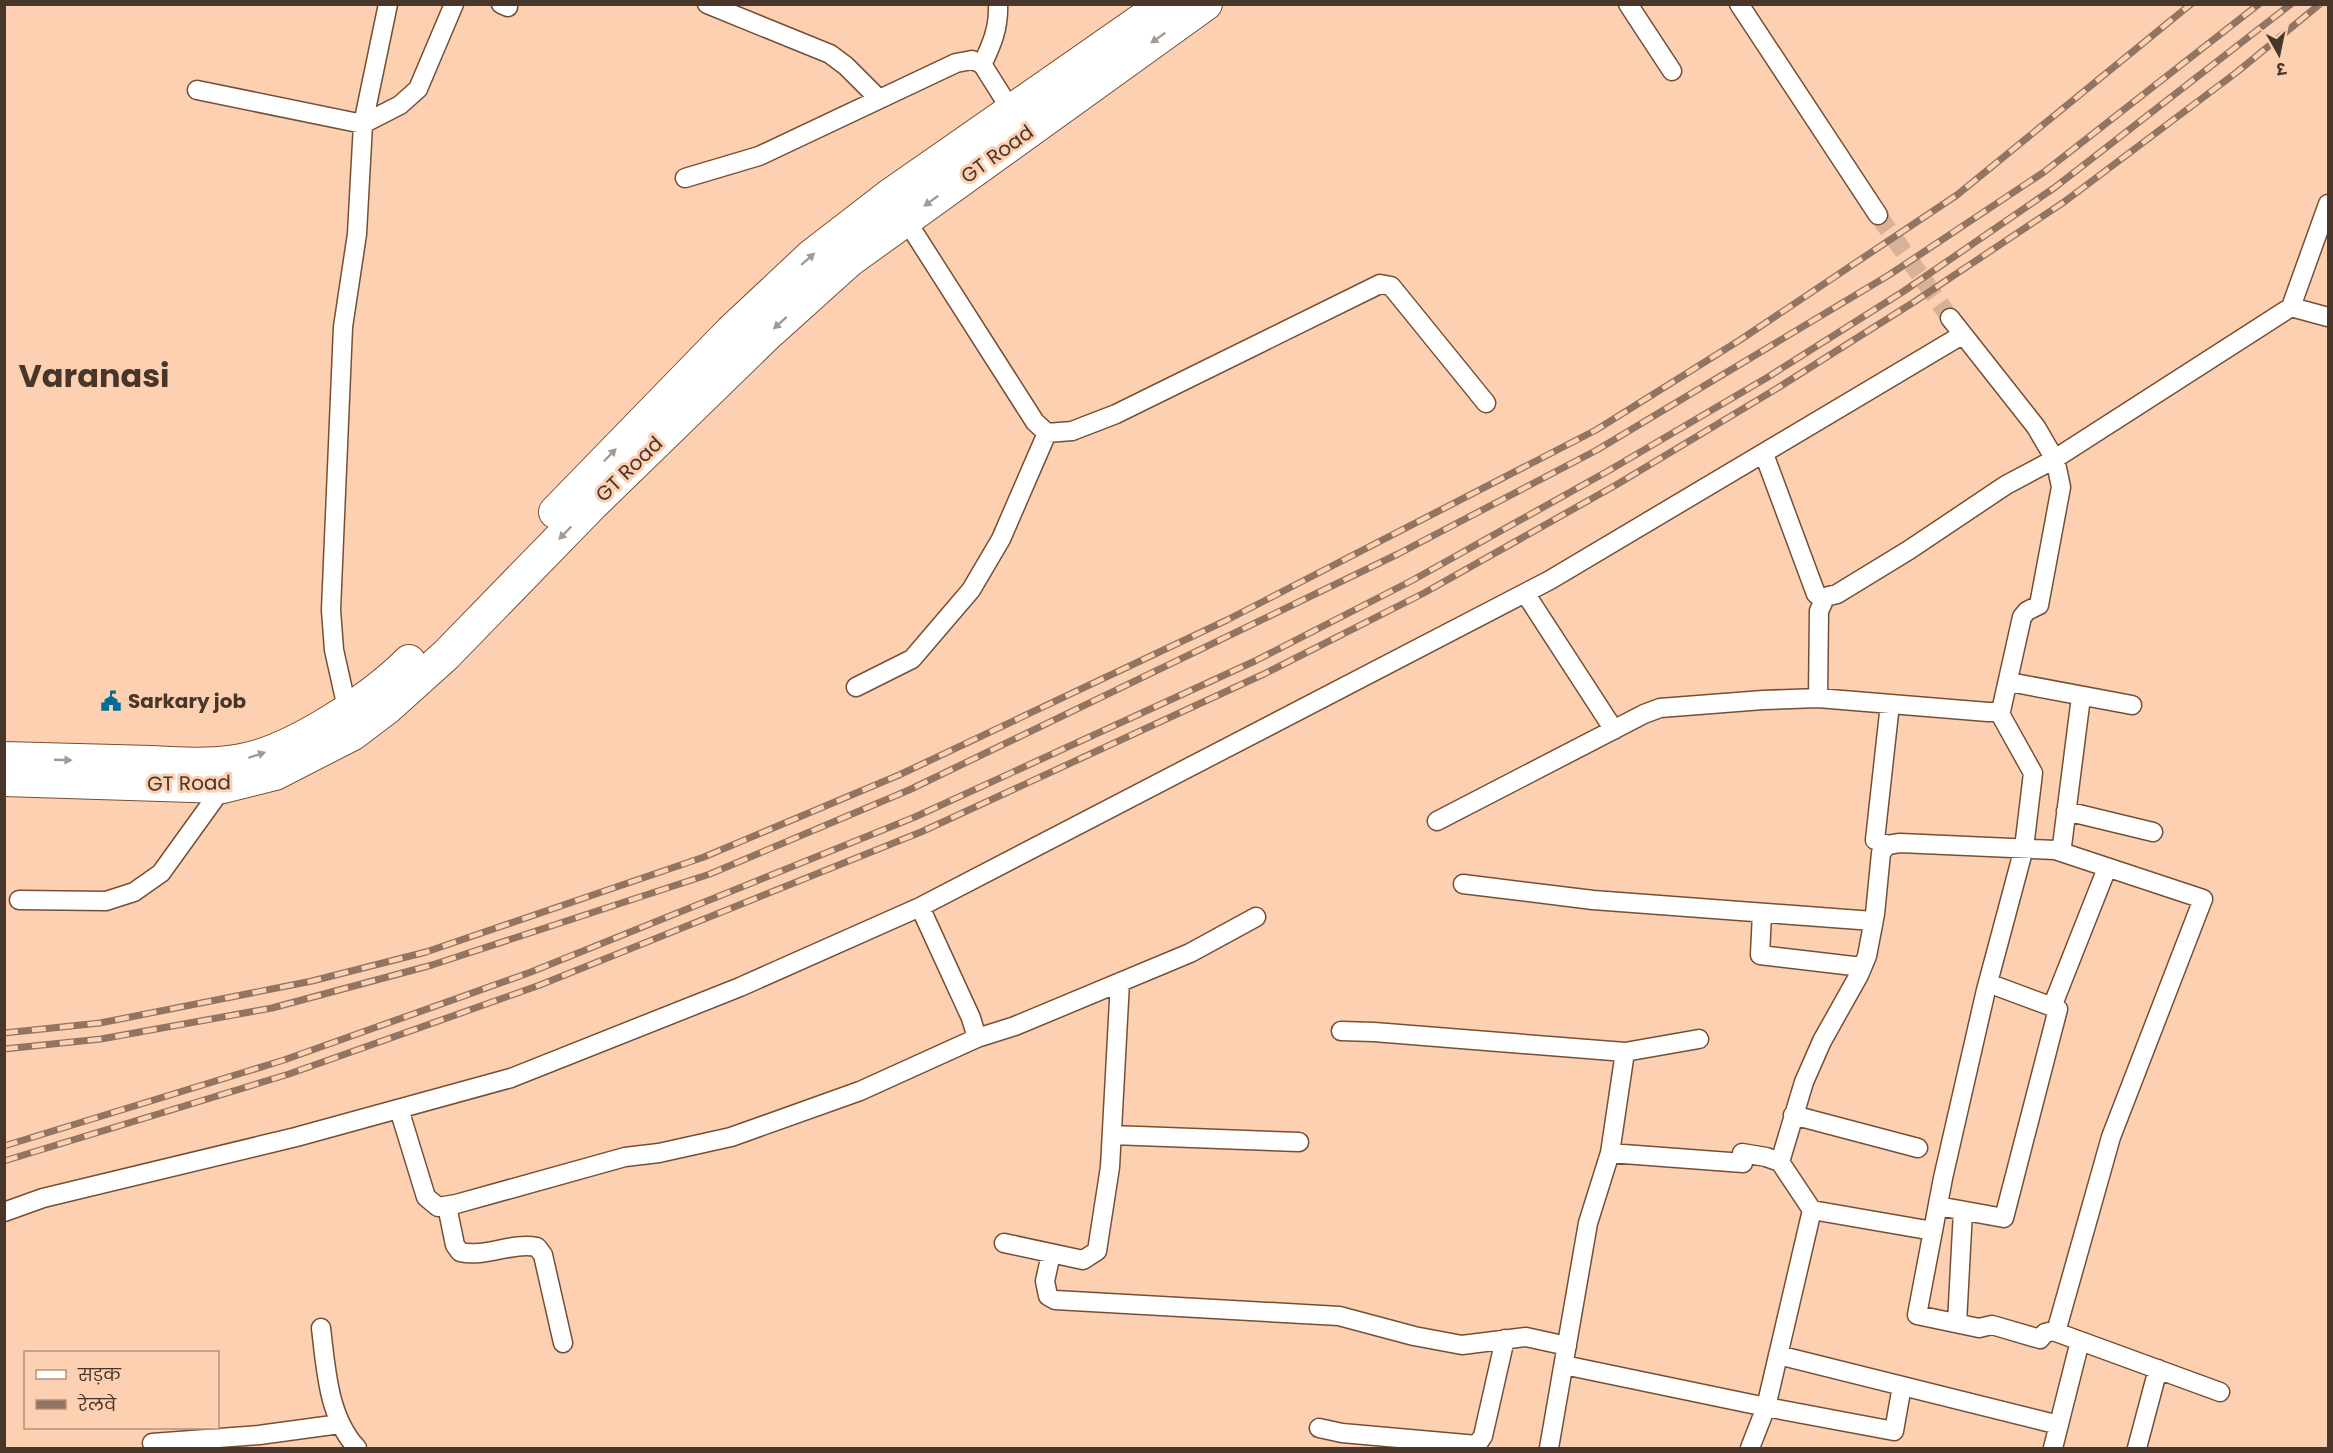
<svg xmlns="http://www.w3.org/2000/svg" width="2333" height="1453" font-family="Poppins,'Noto Sans Devanagari',sans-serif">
<rect width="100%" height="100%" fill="#fdd0b2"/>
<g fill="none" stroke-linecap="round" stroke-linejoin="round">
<path stroke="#d9b197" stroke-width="18" stroke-dasharray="18 9" stroke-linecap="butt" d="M1878 215 1950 318"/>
<g stroke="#754f34" stroke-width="21">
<path id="street" d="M501 4 508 7
M707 4 830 54 846 66 879 99
M1628 4 1672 71
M1739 4 1878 215
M982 65C992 44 999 28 998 4
M197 90 363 124 400 105 418 89 454 4
M685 178 759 156 956 63 972 60 982 64 1011 110
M906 220 1035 422 1047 433 1072 431 1116 414 1380 284 1391 286 1486 403
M2291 307 2328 317
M1764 454 1816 594 1821 598 1837 594 1909 550 2006 485 2053 460 2291 307 2328 204
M1525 593 1614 730
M2009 682 2132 705
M856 687 912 659 971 590 1001 539 1047 433
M1818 698 1819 611 1825 598
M1890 704 1875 840 1887 845 1900 843 2055 850 2203 899 2111 1137 2056 1332
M1999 712 2033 773 2024 848 1986 990 1943 1178 1917 1315 1979 1328 1992 1325 2040 1339 2045 1333 2053 1331 2220 1392
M349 717 334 650 331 610 343 327 357 234 363 124 388 4
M2066 811 2153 832
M1437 821 1644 714 1660 708 1763 700 1818 698 1988 712 2001 711 2022 617 2027 611 2039 605 2061 487 2057 468 2050 451 2036 427 1950 318
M2055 850 2062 846 2081 697
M1463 884 1593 900 1873 921
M19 900 106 901 134 892 161 873 223 787
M920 907 971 1018 977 1038 1015 1026 1190 953 1256 917
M1762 913 1760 955 1862 967
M2052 1007 2107 868
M1341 1031 1374 1032 1625 1052
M399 1109 426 1197 438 1207 456 1204 625 1157 659 1153 731 1137 860 1091 977 1038
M1793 1115 1918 1148
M1112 1135 1299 1142
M1610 1153 1743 1163 1742 1153 1766 1157 1780 1162 1804 1082 1822 1041 1859 975 1867 956 1875 914 1881 853 1887 845
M447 1206 455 1245 460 1252C485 1258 511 1242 537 1247L543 1255 563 1343
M1938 1206 2004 1218 2058 1009 1988 983
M1812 1210 1933 1231
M4 1212 43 1198 296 1137 511 1078 740 987 920 907 1550 580 1962 335
M1004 1243 1083 1260 1097 1251 1110 1167 1120 982
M1051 1254 1045 1281 1048 1296 1055 1300 1339 1316 1414 1336 1462 1345 1526 1337 1567 1346
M1957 1323 1963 1211
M321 1328C326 1369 328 1417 357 1448
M1778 1355 2059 1425
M1564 1365 1766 1407 1894 1431 1902 1386
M1319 1428 1342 1433 1477 1445 1483 1436 1505 1339
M152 1443 259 1435 340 1424
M1549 1448 1588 1223 1610 1153 1625 1052 1699 1039
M1750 1448 1766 1407 1812 1210 1780 1162
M2053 1448 2080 1341
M2137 1448 2158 1369"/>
</g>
<g stroke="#754f34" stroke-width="34">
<path id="highway" d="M555 512 731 331 811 256 890 195 1164 4
M4 758C53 759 102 761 151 762 180 763 213 766 242 760 294 750 372 698 409 661
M4 780 223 787 275 774 353 734 386 709 446 655 592 505 769 333 849 261 1206 4"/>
</g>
<use href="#street" stroke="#fff" stroke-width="18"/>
<use href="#highway" stroke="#fff" stroke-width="32"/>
<g stroke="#917461" stroke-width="7">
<path id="rail" d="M4 1033 100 1023 312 981 426 952 704 857 899 775 1227 620 1596 430 1740 340 1957 195 2191 4
M4 1049 101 1039 272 1008 432 965 710 874 909 790 1398 554 1597 450 1889 275 2044 172 2259 4
M4 1146 284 1060 531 972 915 817 1255 661 1413 580 1608 471 1768 377 1904 291 2054 188 2291 4
M4 1161 289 1074 540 985 921 832 1264 674 1424 593 1616 485 1776 389 1914 302 2064 202 2237 72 2320 4"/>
</g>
<use href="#rail" stroke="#fdd0b2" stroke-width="4.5" stroke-dasharray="14" stroke-linecap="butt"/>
</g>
<defs><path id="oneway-solid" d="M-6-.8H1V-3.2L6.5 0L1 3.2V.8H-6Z" transform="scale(1.5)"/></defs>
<g fill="#a49a94">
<use href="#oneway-solid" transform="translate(1158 38) rotate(145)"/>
<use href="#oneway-solid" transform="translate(931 201) rotate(144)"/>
<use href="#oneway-solid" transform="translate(808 259) rotate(-41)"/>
<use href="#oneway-solid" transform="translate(780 323) rotate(138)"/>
<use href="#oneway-solid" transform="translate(610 455) rotate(-46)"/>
<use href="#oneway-solid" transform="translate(565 533) rotate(134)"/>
<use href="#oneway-solid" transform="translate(257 755) rotate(-18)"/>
<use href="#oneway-solid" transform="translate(63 760) rotate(2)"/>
</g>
<defs>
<g id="civic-bare" transform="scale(1.62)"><path d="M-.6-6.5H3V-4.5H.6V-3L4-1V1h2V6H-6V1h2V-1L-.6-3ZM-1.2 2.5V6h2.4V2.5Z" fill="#006d99" stroke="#fdd0b2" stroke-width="2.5" paint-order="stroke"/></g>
</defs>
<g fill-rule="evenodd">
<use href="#civic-bare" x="111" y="701"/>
</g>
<g text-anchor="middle" stroke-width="6" stroke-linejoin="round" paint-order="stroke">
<g font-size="20" fill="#48362a" stroke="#fdd0b2">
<text transform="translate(997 154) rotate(-36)" y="7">GT Road</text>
<text transform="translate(629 469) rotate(-44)" y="7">GT Road</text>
<text transform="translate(189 783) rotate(-1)" y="7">GT Road</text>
</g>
<g font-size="20" font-weight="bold" fill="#48362a" stroke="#fdd0b2" text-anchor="start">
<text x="128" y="708">Sarkary job</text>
</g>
<g font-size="32" font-weight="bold" fill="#48362a" stroke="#fdd0b2">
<text x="94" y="387">Varanasi</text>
</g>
</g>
<rect width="2333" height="1453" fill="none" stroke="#48362a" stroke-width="12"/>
<rect x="24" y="1351" width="195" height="78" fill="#fdd0b2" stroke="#b5927c" stroke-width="1.5"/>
<rect x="36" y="1370" width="30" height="9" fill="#ffffff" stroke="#b5927c" stroke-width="1.5"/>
<text x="78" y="1381" font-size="18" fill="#48362a">सड़क</text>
<rect x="36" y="1400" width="30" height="9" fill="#917461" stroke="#b5927c" stroke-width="1.5"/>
<text x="78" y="1411" font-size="18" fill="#48362a">रेलवे</text>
<g transform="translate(2279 54) rotate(171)" stroke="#fdd0b2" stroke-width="4.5" paint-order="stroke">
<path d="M0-4.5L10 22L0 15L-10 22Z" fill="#48362a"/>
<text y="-9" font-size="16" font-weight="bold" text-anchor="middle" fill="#48362a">उ</text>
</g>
</svg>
